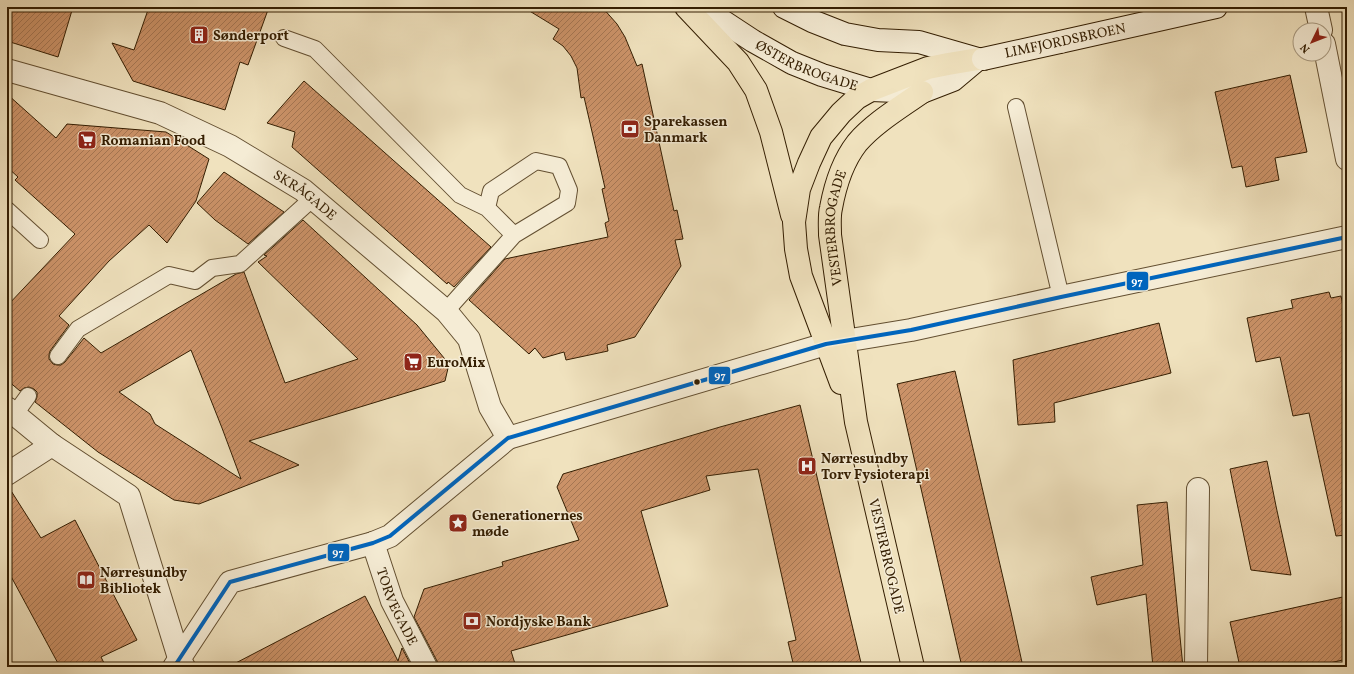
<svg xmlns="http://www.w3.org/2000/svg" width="1354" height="674" font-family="Vollkorn,serif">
<defs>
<pattern id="building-hatch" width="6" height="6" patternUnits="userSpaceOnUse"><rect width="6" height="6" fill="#cc9369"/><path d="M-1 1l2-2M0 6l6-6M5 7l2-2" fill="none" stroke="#a67754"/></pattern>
</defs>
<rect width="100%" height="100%" fill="#f0e2be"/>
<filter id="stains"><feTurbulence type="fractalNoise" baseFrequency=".005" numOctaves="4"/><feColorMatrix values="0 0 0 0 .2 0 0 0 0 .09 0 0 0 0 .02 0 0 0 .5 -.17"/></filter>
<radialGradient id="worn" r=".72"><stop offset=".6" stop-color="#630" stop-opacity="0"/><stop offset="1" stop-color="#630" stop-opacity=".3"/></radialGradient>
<path fill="url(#building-hatch)" stroke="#341e02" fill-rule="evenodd" d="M7 7H73L58 57 7 41Z
M149 7H269L248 65 240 62 225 110 133 81 112 43 134 50Z
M523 7H602L617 24 625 37 637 66 642 64 674 211 677 210 683 239 675 240 681 266 635 337 607 345 608 351 566 360 564 352 543 358 535 348 529 354 469 300 505 259 608 237 605 223 609 221 602 189 605 188 584 97 581 98 577 68 571 56 563 46 553 39 559 29Z
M1290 75 1307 152 1275 158 1279 180 1246 187 1242 166 1232 168 1215 92Z
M304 81 491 247 454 287 448 282 447 284 292 147 295 132 267 123Z
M7 94 56 138 67 124 166 132 209 159 196 201 167 243 149 225 109 261 59 316 69 325 50 351 49 355V359L53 364 57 365H61L65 362 84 338 101 353 236 274 244 272 285 383 358 359 258 262 267 256 264 255 303 220 417 325 449 364 445 381 249 441 299 465 199 504 174 500 98 452 35 402 37 397V392L34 389 29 387 24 388 20 391 7 380V306L75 234 15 180 18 177 7 167ZM191 350 222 428 241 479 155 424 150 414 119 392Z
M224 172 284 212 248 244 215 220 197 203Z
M1329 292 1331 298 1341 296 1347 325V535L1336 536 1309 413 1293 416 1280 357 1256 362 1247 318 1293 308 1291 300Z
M1159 323 1171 373 1054 403 1055 422 1018 425 1013 360Z
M955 371 1011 612 1023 667H962L897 384Z
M800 405 862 667H794L788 642 796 640 758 469 706 476 710 490 641 511 668 606 511 651 516 667H438L437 661 414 617 424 589 503 566 502 562 579 540 557 487 563 474 720 427Z
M1267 461 1276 506 1291 575 1251 570 1233 484 1230 469Z
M7 486H8L41 538 75 520 137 640 101 657 106 667H60L7 569Z
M1167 502 1181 647 1183 667H1153L1146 594 1097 605 1091 577 1143 565 1137 505Z
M365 596 398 661 402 648 412 667H228Z
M1347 596V659L1312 667H1240L1230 622Z"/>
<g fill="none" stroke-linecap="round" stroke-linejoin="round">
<g stroke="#634f31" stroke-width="18">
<path id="service" d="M284 38 315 49 460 195 487 208
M1016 107 1061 297
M7 210 40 240
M446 311 514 235 567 203 569 190 559 166 536 161 491 191 487 208 514 235
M58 356 78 329 169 275 195 281 212 268 240 264 313 198
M15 414 28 396"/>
</g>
<g stroke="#634f31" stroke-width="24">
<g id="minor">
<path d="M1316 7 1321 30"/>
<path d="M1324 44 1347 159"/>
<path id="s1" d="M7 70 160 113 230 146 303 190 446 311 469 339 490 407 508 438"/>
<path d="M7 408 52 445 129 496 179 658 184 667"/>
<path d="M7 474 52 445"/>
<path id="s2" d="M373 543 392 601 426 667"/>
<path d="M174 667 230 582 373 543 390 536 508 438 826 344 911 330 1061 297 1347 237"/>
<path d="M1196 667 1198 489"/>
</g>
</g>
<g stroke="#341e02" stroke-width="24">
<g id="secondary">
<path id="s3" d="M703 7 718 18 753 41 792 63 822 75 871 90 922 92 953 80 978 59H983"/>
<path d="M784 7 812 21 845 34 878 40 919 42 978 59"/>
<path d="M1060 42 1216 7"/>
</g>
</g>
<g stroke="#341e02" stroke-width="24">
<g id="primary">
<path d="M686 7 738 62 756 90 771 132 792 215"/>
<path d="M841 383 801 276 796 249 794 222 799 189 809 163 821 137 841 113 857 98 871 90 928 68 948 64 978 59"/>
<path id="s4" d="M913 667 856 422 830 235C830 226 829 216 831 208 835 186 843 161 857 143 874 123 901 107 922 92"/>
</g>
</g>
<use href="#service" stroke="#f5ecd5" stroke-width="16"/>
<use href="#minor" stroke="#f5ecd5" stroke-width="22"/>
<use href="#secondary" stroke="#f5ecd5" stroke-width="22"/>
<use href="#primary" stroke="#f0e2be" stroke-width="22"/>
<g stroke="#341e02" stroke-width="24" stroke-linecap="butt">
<path id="secondary-bridge" d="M983 59 1060 42"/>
</g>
<use href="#secondary-bridge" stroke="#f5ecd5" stroke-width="22"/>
<g stroke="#f5ecd5" stroke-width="7">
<path id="bus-1" d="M174 667 230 582 373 543 390 536 508 438 826 344 911 330 1061 297 1347 237"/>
</g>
<use href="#bus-1" stroke="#0065bd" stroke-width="4"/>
</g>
<defs>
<g id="building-square" transform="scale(1)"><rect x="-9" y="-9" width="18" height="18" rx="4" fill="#8f2418" stroke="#f5ecd5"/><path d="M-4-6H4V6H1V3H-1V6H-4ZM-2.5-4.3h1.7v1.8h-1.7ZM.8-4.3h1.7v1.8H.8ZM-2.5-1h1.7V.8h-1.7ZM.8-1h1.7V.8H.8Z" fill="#fff"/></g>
<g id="bank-square" transform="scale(1)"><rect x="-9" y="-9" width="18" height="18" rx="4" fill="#8f2418" stroke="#f5ecd5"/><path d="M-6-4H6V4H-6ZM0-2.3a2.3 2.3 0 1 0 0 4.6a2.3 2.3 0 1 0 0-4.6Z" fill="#fff"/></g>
<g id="supermarket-square" transform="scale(1)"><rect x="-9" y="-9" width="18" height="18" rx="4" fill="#8f2418" stroke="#f5ecd5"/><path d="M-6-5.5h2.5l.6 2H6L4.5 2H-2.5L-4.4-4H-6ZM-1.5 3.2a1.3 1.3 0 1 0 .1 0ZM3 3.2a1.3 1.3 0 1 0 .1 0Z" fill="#fff"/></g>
<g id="hospital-square" transform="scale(1)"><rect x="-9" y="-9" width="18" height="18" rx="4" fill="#8f2418" stroke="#f5ecd5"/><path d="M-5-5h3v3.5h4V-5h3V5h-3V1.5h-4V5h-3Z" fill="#fff"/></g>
<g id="sight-square" transform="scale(1)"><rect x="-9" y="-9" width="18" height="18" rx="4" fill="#8f2418" stroke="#f5ecd5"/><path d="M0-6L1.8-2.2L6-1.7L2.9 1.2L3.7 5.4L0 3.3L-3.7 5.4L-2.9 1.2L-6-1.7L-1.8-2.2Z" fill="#fff"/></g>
<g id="library-square" transform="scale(1)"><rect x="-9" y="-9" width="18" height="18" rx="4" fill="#8f2418" stroke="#f5ecd5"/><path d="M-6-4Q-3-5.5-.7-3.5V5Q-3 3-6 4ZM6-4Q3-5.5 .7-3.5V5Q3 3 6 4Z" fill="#fff"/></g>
</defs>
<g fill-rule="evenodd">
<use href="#building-square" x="199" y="35"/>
<use href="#bank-square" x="630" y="129"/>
<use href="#supermarket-square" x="87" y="140"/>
<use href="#supermarket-square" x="413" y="362"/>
<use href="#hospital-square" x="807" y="466"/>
<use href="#sight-square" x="458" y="523"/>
<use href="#library-square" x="86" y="580"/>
<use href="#bank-square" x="472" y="621"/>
</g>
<circle fill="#341e02" stroke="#f5ecd5" stroke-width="1.5" cx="697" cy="382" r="3.5"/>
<g text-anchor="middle" stroke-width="3" stroke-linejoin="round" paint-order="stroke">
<g font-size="14" font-weight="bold" fill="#341e02" stroke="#f5ecd5" text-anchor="start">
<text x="213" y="40">Sønderport</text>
<text x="644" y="126">Sparekassen<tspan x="644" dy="16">Danmark</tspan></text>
<text x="101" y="145">Romanian Food</text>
<text x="427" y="367">EuroMix</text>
<text x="821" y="463">Nørresundby<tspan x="821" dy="16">Torv Fysioterapi</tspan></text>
<text x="472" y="520">Generationernes<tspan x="472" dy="16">møde</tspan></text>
<text x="100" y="577">Nørresundby<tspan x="100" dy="16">Bibliotek</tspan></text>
<text x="486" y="626">Nordjyske Bank</text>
</g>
<g font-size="14" fill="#341e02" stroke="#f5ecd5">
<text transform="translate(1065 40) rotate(-12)" y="5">LIMFJORDSBROEN</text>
<text dy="5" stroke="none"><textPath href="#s3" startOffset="120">ØSTERBROGADE</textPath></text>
<text dy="5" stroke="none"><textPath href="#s1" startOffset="326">SKRÅGADE</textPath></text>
<text dy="5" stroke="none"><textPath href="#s4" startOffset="448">VESTERBROGADE</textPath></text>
<text transform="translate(887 556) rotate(77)" y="5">VESTERBROGADE</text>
<text dy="5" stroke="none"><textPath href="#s2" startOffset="68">TORVEGADE</textPath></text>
</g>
</g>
<g stroke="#f5ecd5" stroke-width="1.5">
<rect x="1126" y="271" width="23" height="20" rx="4" fill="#0065bd"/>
<rect x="708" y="366" width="23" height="19" rx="4" fill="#0065bd"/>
<rect x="327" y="543" width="23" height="19" rx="4" fill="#0065bd"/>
</g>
<g font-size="11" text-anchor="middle" font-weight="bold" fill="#fff">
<text x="1137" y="285">97</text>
<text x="720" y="379">97</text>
<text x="338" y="556">97</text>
</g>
<rect width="1354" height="674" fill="none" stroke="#f0e2be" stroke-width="24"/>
<rect x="8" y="8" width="1338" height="658" fill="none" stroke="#341e02" stroke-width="2"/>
<rect x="12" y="12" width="1330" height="650" fill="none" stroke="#341e02"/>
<g transform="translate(1312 42) rotate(227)"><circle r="19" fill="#f5ecd5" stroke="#a89a81"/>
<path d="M0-3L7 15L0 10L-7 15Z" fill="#8f2418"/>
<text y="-6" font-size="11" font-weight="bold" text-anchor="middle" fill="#341e02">N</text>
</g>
<rect width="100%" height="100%" filter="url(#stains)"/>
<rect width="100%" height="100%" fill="url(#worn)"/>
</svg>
